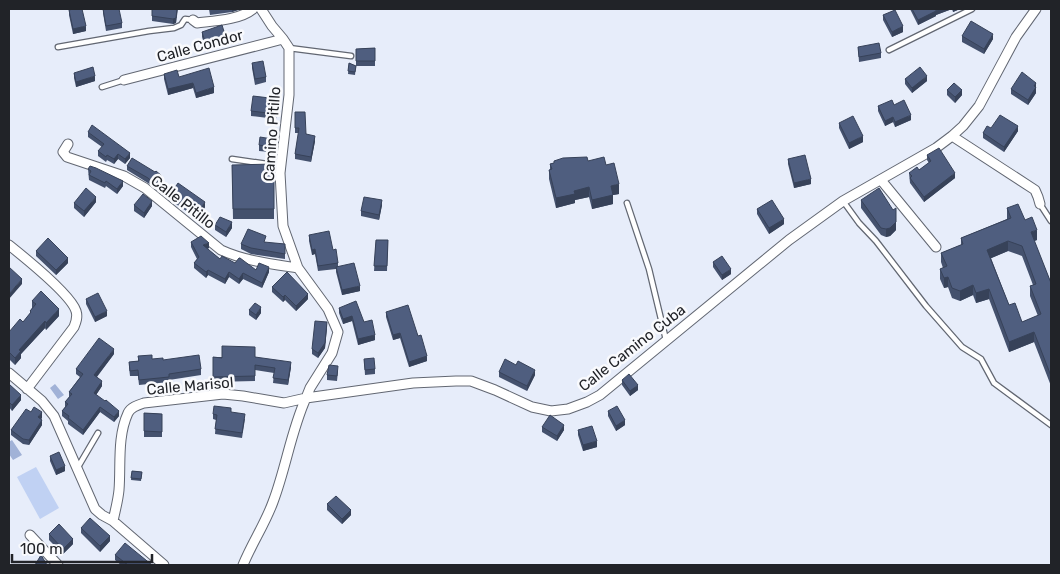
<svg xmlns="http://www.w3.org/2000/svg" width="1060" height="574" font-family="Rubik,sans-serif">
<rect width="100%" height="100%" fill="#e7edfa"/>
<path fill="#c0d1f3" d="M36 467 59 508 40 519 17 477Z"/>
<path fill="#a1b2d7" d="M55 384 64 395 58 399 50 388Z
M12 440 22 455 13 460 9 454V442Z"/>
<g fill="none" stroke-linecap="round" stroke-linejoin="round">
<g stroke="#626772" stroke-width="7">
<path id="service" d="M58 47 149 31 174 28 181 25 185 19 193 20
M289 48 351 56
M889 50 972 9
M102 87 124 80
M232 159 281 166
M843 201 859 223 876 241 926 306 962 347 981 359 994 383 1051 425
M627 203 649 269 666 340
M1040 204 1051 221
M78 467 98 433"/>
</g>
<g stroke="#626772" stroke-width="11">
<path id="minor" d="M193 20 197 23C213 21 240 20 253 9
M124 80 283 39
M952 136 1035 190 1038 197 1040 204
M68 144 63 152 67 157 124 176 145 188 221 250C245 261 272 264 298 268
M881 180 936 247
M9 245C24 257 71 295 76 311 78 317 76 322 74 327L27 389
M9 373 42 401 54 416 95 509 102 515 113 521 164 565
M113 521C115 511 118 501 119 490 121 465 117 437 128 413 131 407 138 405 144 403L223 394 243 396 284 403 306 398 310 388 332 353 338 332 328 309 298 268 283 226 280 173 289 95V48L283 39 272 26 261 9
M30 535 58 565
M243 565C252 543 265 524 273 502 286 468 291 431 306 398L413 383 456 381H471L495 390 532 407 551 411 568 409 587 402 600 395 789 240 843 201 936 148 952 136 963 126 979 106 1016 37 1036 9"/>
</g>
<use href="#service" stroke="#fff" stroke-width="4.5"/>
<use href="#minor" stroke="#fff" stroke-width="9"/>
</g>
<path fill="#44516d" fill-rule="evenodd" d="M103 9 122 23V28L106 31 103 13Z
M178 9 176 23 173 24 152 21V16Z
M209 9H241L232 12 210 15Z
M910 9H960L953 12 952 9 936 15V16L918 25Z
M69 10 86 31 73 34 69 15Z
M883 15 903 32 892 37 883 20Z
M202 32 226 44 206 50 202 37Z
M962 36 993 39 984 54 962 42Z
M858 47 881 53V58L859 62Z
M375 48V66H356V49Z
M252 63 266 77V82L255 85 252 68Z
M349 63 356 66 355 75 348 74Z
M74 73 95 81 76 87 74 78Z
M164 74 179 77 214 93 196 98 193 88 168 95 164 79Z
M905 79 927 81 912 93 905 84Z
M1036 83V93L1028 105 1011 94V89Z
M947 90 962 95 955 103 947 95Z
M278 104 276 119 251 116V111Z
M894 105 911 120 895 127 893 122 885 126 878 111V106Z
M295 112 306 134 315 141 311 162 295 159V154L299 133H295Z
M839 123 863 142 849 149 839 128Z
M991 128 1018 131 1004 152 983 138V133Z
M88 132 130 158 125 164 118 159 114 164 107 160 106 162 98 156V151L102 147 88 137Z
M272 144 270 152 259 151V145Z
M927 155 955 178 924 202 910 183 909 173 919 170 929 163 927 160Z
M788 159 811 184 794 188 788 164Z
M554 161H588L606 165 619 194 613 195V204L592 209 589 197 575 200V203L556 208 549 179V170H550V164L554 163Z
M232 165 274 209V219H233Z
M127 166 162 180 155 188 148 183 127 170Z
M88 169 123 186 117 194 106 186 105 188 89 180Z
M170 195 205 207 198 219 170 200Z
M861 200 896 230 890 236 886 237 881 235 861 208Z
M96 202 84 217 74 208V203Z
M134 205 152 206 144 218 134 211Z
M382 205 379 220 361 216V211Z
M1007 208 1025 220 1037 240 1034 241 1051 283V386L1034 342 1009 352 989 299 976 303 973 295 960 301 952 298 948 287 944 288 940 279V269L943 268 941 262V253L961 245V238L1007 219ZM1008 251 1022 256 1033 285 1030 286V296L1038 316 1022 322 1009 305 991 258Z
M757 209 784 224 769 234 757 214Z
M215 225 232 228 226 237 215 230Z
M309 235 333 250 338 263V266L360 291 342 295 336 272V269L318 271 315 254 312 255 309 241Z
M376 240H388L387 271H374Z
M191 242 209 248 207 249 220 259 235 263 256 270 269 272 262 288 243 279 239 284 229 277 225 284 208 275 206 278 194 268V263L197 259 191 247Z
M266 242V243L285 244V259L251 254 241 249V244Z
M36 251 68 263 56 275 36 256Z
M713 262 731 274 722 280 713 267Z
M272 287 308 299 296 311 285 300 283 302 272 292Z
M86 299 107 316 95 322 86 304Z
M32 301 59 316 46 330 45 328 21 354V358L15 365 9 359V332L23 322 30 314V311L32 308Z
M339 308 364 322 375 340 358 345 352 321 343 324 339 313Z
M249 310 261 313 256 320 249 315Z
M386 312 418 336 427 361 409 367 400 338 393 340 386 317Z
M327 328 325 348 318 358 312 354V349Z
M114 354 97 377 102 386 96 395 119 416 114 422 100 412 83 435 68 424V421L62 416V411L65 407V402L69 397V392L80 377 76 374V369Z
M138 356 152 359 163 360 201 369V375L169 380V382L139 385 138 376H130L129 367V362L138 361Z
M213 357H255L291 367 288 385 273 383 274 373 255 370V381L213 382Z
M364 359 375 369V374L365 375Z
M516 365 535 375 527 391 499 377V372Z
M338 371 337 381 327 380V375Z
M622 380 638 390 630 396 622 385Z
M9 384 21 400 12 411 9 407Z
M608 411 625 425 616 431 608 416Z
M31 412 42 418 41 419 42 425 29 445 23 444 11 435V430Z
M144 413 162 414V437H144Z
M231 413 245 419 242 438 215 434 216 420 213 419V414Z
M542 427 564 430 557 441 542 432Z
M578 430 597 447 583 451 578 435Z
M50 456 65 471 56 475 50 461Z
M132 471 142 472 141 481 131 480Z
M327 504 351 515 342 524 327 510Z
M81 528 110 541 100 552 81 533Z
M49 534 73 544 63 554 49 540Z
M115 555 152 565H121L115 560Z"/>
<path fill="#374259" d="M177 9 176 23 173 24V19Z
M232 9H241L232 12Z
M940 9H952L936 15V16L918 25V20Z
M953 9H960L953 12Z
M86 26V31L73 34V29Z
M903 26V32L892 37V32Z
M993 34V39L984 54V49Z
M226 38V44L206 50V45Z
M95 76V81L76 87V82Z
M927 76V81L912 93V88Z
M193 83V88L168 95V89Z
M1036 83V93L1028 105V100Z
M214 87V93L196 98V93Z
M962 90V95L955 103V97Z
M911 115V120L895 127V122Z
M893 117V122L885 126V121Z
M1018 126V131L1004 152V147Z
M315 136V141L311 162V157Z
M863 136V142L849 149V143Z
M130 153V158L125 164V159Z
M118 154V159L114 164V159Z
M955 173V178L924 202V197Z
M162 176V180L155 188V184Z
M811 179V184L794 188V183Z
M123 181V186L117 194V189Z
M619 184V194L613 195V204L592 209V200L611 186Z
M589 187V197L575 200V203L556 208V198L574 191Z
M96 197V202L84 217V211Z
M382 200V205L379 220V215Z
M152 201V206L144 218V213Z
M205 202V207L198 219V213Z
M784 219V224L769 234V228Z
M232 222V228L226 237V232Z
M896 222V230L890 236 886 237V229Z
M1037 230V240L1031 242V232Z
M1008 241V251L987 260V250Z
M209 243V248L203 251V245Z
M315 249V254L312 255V250Z
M68 258V263L56 275V270Z
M269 267V272L262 288V283Z
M731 269V274L722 280V275Z
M208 270V275L206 278V272Z
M229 272V277L225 284V279Z
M243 273V279L239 284V279Z
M948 277V287L944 288V278Z
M22 279V284L9 299V294Z
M973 285V295L960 301V291Z
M360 286V291L342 295V290Z
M989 289V299L976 303V293Z
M308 294V299L296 311V306Z
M285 295V300L283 302V297Z
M261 307V313L256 320V315Z
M59 309V316L46 330V323Z
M107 311V316L95 322V317Z
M352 316V321L343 324V319Z
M45 321V328L21 354V358L15 365V358L19 350Z
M327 322 325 348 318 358V353Z
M1034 332V342L1009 352V342Z
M400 333V338L393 340V335Z
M375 335V340L358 345V339Z
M114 349V354L94 380V375Z
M427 356V361L409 367V362Z
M291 362V367L288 385V380Z
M535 370V375L527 391V386Z
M102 381V386L94 398V393Z
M638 385V390L630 396V391Z
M21 395V400L12 411V405Z
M100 407V412L83 435V430Z
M119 411V416L114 422V417Z
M42 412V418L38 422V417Z
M42 420V425L29 445V440Z
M625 420V425L616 431V426Z
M564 425V430L557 441V436Z
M597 441V447L583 451V445Z
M65 466V471L56 475V470Z
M351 510V515L342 524V519Z
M110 536V541L100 552V546Z
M73 539V544L63 554V549Z"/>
<path fill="#4f5e7f" stroke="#374259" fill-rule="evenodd" d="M74 9H82L86 26 73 29 69 10Z
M103 9H119L122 23 106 26Z
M152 9H177L176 18 173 19 152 16Z
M912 9H940L936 10V11L918 20Z
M895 10 903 26 892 32 883 15Z
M971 21 993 34 984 49 962 36Z
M222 25 226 38 206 45 202 32Z
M879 43 881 53 859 57 858 47Z
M375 48V61H356V49Z
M263 61 266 77 255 79 252 63Z
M349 63 356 66 355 72 348 71Z
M93 67 95 76 76 82 74 73Z
M920 67 927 76 912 88 905 79Z
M209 68 214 87 196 93 193 83 168 89 164 74 177 70 179 77Z
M1022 72 1036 83 1034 86 1036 87 1028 100 1011 89Z
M954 83 962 90 955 97 947 90Z
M253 96 278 99 276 114 251 111Z
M892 100 894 105 904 100 911 115 895 122 893 117 885 121 878 106Z
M295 112H305L306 134 315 136 311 157 295 154 299 128H295Z
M1000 115 1018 126 1004 147 983 133 987 126 991 128Z
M853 116 863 136 849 143 839 123Z
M92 125 130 153 125 159 118 154 114 159 107 155 106 157 98 151 104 144 88 132Z
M260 137 272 139 270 147 259 145Z
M939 148 955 173 924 197 910 178 912 176 909 173 917 167 919 170 931 161 927 155Z
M805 155 811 179 794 183 788 159Z
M587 157 588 161 604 157 606 165 614 163 619 184 611 186 613 195 592 200 589 187 574 191 575 194 556 198 549 170 552 169 550 164 554 163V161L563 158Z
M132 158 155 172 156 171 162 176 155 184 148 178 127 166Z
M274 164V209H233L232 165Z
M90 166 96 168 123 181 117 189 106 181 105 183 89 175 91 171 88 169Z
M178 183 205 202 198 213 170 195Z
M86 188 96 197 84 211 74 203Z
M879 188 893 210 896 208V222L890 228 886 229 881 228 861 200Z
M143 194 152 201 144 213 134 205Z
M364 197 382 200 379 215 361 211Z
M772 200 784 219 769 228 757 209Z
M1018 204 1025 220 1032 217 1037 230 1031 232 1051 283V376L1034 332 1009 342 989 289 976 293 973 285 960 291 952 288 948 277 944 278 940 269 947 266 941 253 963 244 961 238 1011 218 1007 208ZM1008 241 1022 246 1036 284 1030 286 1041 314 1022 322 1015 303 1009 305 987 250Z
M220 217 232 222 226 232 215 225Z
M248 229 266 236 264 242 285 244V254L251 248 241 244Z
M329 231 333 250 336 249 338 263 318 266 315 249 312 250 309 235Z
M201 236 209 243 203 245 220 259 222 256 235 263 239 258H240L256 270 259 263 269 267 262 283 243 273 239 279 229 272 225 279 208 270 206 272 194 263 199 257 191 242Z
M48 238 68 258 56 270 36 251Z
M376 240H388L387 266H374Z
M722 256 731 269 722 275 713 262Z
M354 263 360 286 342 290 336 267Z
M9 267 22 279 9 294Z
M287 272 308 294 296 306 285 295 283 297 272 287Z
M41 291 59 309 46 323 45 321 19 350 21 351 15 358 9 352V332L20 319 23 322 31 312 30 311 36 304 32 301Z
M98 293 107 311 95 317 86 299Z
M356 301 364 322 372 320 375 335 358 339 352 316 343 319 339 308Z
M255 303 261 307 256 315 249 310Z
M408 305 418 336 421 335 427 356 409 362 400 333 393 335 386 312Z
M315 321 327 322 325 343 318 353 312 349Z
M99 338 114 349 94 375 102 381 94 393 105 401 106 400 119 411 114 417 100 407 83 430 68 418 69 416 62 411 68 404 65 402 72 394 69 392 83 374 76 369Z
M222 346 255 347V357L291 362 288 380 273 378 275 368 255 365V376L213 377V357L222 358Z
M152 355V359L163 358V360L199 355 201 369 169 374V377L139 380 138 370 130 371 129 362 139 361 138 356Z
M374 358 375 369 365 370 364 359Z
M505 359 516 365 518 361 535 370 527 386 499 372Z
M329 365 338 366 337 376 327 375Z
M629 374 638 385 630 391 622 380Z
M9 384 21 395 12 405 9 402Z
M214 406 231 408V412L245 414 242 433 215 429 217 415 213 414Z
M617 406 625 420 616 426 608 411Z
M34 407 42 412 38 417 42 420 29 440 23 439 11 430 26 409 31 412Z
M144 413 162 414V432L144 431Z
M550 415 564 425 557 436 542 427Z
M592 426 597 441 583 445 578 430Z
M59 452 65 466 56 470 50 456Z
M132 471 142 472 141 479 131 478Z
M336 496 351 510 342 519 327 504Z
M90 518 110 536 100 546 81 528Z
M59 524 73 539 63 549 49 534Z
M125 543 152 565H128L115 555Z
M41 555 47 565H35Z"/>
<g text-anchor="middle" stroke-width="5" stroke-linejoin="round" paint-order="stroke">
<g font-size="15" fill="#212328" stroke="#f9fafd">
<text transform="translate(200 46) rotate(-15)" y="5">Calle Condor</text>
<text transform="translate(272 134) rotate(-86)" y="5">Camino Pitillo</text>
<text transform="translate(183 202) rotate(38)" y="5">Calle Pitillo</text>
<text transform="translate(632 348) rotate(-38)" y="5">Calle Camino Cuba</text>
<text transform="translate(190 386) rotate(-5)" y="5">Calle Marisol</text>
</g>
</g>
<rect width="1060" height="574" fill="none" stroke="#212328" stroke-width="20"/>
<path d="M12 554v8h140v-8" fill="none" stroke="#212328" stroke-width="2.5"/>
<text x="20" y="554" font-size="15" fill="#212328" stroke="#f9fafd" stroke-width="4" paint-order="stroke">100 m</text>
</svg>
